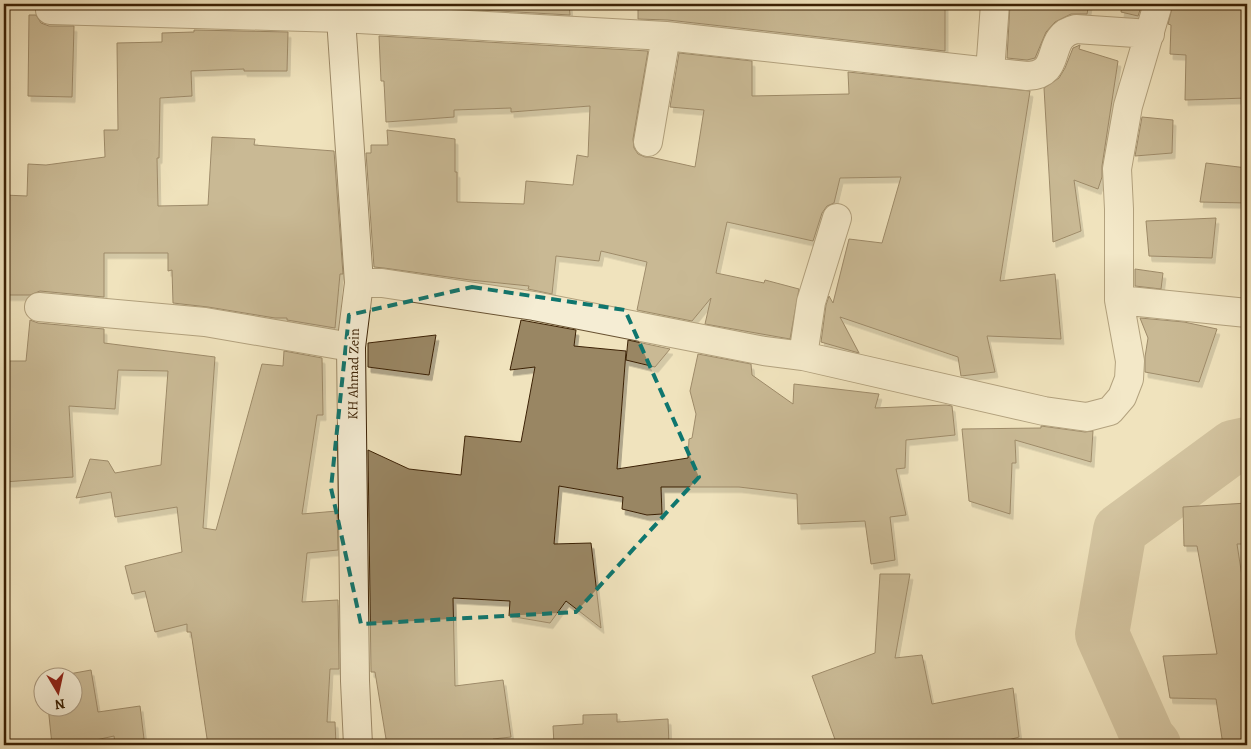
<svg xmlns="http://www.w3.org/2000/svg" width="1251" height="749" font-family="Alegreya,serif">
<defs>
<filter id="shadow"><feDropShadow dx="3" dy="5.5" stdDeviation="0" flood-color="#0004"/></filter>
</defs>
<rect width="100%" height="100%" fill="#f0e3bd"/>
<filter id="stains"><feTurbulence type="fractalNoise" baseFrequency=".004" numOctaves="4"/><feColorMatrix values="0 0 0 0 .2 0 0 0 0 .09 0 0 0 0 .02 0 0 0 .5 -.17"/></filter>
<radialGradient id="worn" r=".72"><stop offset=".6" stop-color="#630" stop-opacity="0"/><stop offset="1" stop-color="#630" stop-opacity=".3"/></radialGradient>
<g fill="none" stroke-linecap="round" stroke-linejoin="round">
<path stroke="#b2a17e" stroke-width="54" d="M1154 745 1148 738 1102 634 1120 530 1233 447 1247 444"/>
</g>
<path fill="#998664" stroke="#3b2104" filter="url(#shadow)" d="M377 4H569L570 15Z
M638 4H945V51L668 20 638 19Z
M1010 4H1089L1087 14H1071L1055 22 1046 32 1035 58 1027 60 1007 58Z
M1122 4H1142L1138 16 1121 12Z
M1173 4H1247V98L1185 100 1186 55 1170 54 1171 25 1168 24Z
M29 15H36L41 23 49 26H74L72 97 28 96Z
M194 30 288 32 287 71H244V69L191 71 192 96 160 98 159 158H157L158 206 208 205 212 137 255 139 254 145 334 151 343 274H340L335 328 287 320V318H275L208 307 173 303 172 270 168 271V253H104V297L40 291 30 295H4V195L27 196 28 164 46 165 105 157 104 130H118L117 43 162 42V33L194 32Z
M379 36 648 51 633 139 634 148 638 154 645 157H650L695 167 704 110 670 107 679 53 752 61V96L849 94 848 72 1030 91 1000 281 1055 274 1061 339 987 336 995 372 961 376 958 357 840 317 859 353 821 342 826 305 829 296 833 303 849 239 882 243 901 177 840 178 834 203 827 206 822 213 813 241 727 222 716 273 764 283 765 280 799 289 790 339 705 324 711 298 692 321 637 310 647 262 601 251 599 261 556 256 552 294 528 289 529 286 470 280 384 268 374 267 366 153H371V145H388L387 130 455 139V172H457V202L524 204 526 181 573 185 577 155 588 157 590 106 511 112V108L454 110V117L386 122 384 81H381Z
M1080 45 1079 49 1118 61 1102 166V177L1098 189 1074 180 1081 231 1053 242 1044 88 1059 78 1065 68 1073 48Z
M1142 117 1173 120 1172 153 1135 156Z
M1206 163 1247 168V203L1200 202Z
M1216 218 1212 258 1149 256 1146 221Z
M1135 269 1163 273 1161 289 1135 286Z
M1140 318 1184 322 1217 329 1199 382 1145 372V357L1148 338Z
M30 320 38 323 104 329V343L215 357 203 528 216 530 262 364 283 366 284 351 322 358 323 415H317L302 514 337 511 338 550 307 553 302 602 338 600 339 669H330L327 722H335L336 745H208L191 632H187V624L155 632 145 591 132 594 125 566 182 552 177 507 115 517 111 492 76 498 90 459 108 461 115 473 161 465 168 371 118 370 115 409 69 406 73 477 4 482V361H26Z
M521 320 576 330 574 346 626 351 617 469 688 458 689 439 692 438 696 414 690 391 698 354 751 364 752 375 793 404 794 384 879 394 875 408 946 405 952 406 955 435 906 440 905 468 896 469 906 515 890 517 895 560 871 564 865 521 798 524 797 494 739 487H661L662 514 647 515 622 509 623 497 559 486 554 544 591 543 601 628 566 601 550 623 509 616 510 601 453 598 455 686 503 680 511 737 493 739 494 745H387L375 672H371L368 450 409 469 461 475 465 436 521 442 535 367 510 370Z
M436 335 429 375 368 367V343Z
M628 340 670 349 655 367 626 360Z
M1041 426 1085 432 1093 431 1091 462 1015 440 1016 463H1012L1010 514 969 501 962 429 1041 428Z
M1247 503V544H1237L1247 609V745H1223L1216 699 1170 698 1163 656 1217 654 1197 546H1184L1183 507Z
M880 574H910L895 658 922 655 932 704 1013 688 1019 737 991 745H942V744L881 741V745H837L812 676 875 653Z
M91 670 98 712 140 706 144 739 115 743 114 736 73 745H52L48 706H72V676H58Z
M617 714V722L668 719 669 745H554L553 726 583 724V715Z"/>
<g fill="none" stroke-linecap="round" stroke-linejoin="round">
<g stroke="#685232" stroke-width="30">
<path id="street" d="M50 10 341 18 666 36 648 142
M666 36 1027 76C1065 75 1043 36 1076 29L1150 34
M990 72 995 4
M359 283H382L534 306 764 351 803 356 1044 411 1087 417 1110 411 1122 397 1129 379 1130 361 1119 300V209L1117 169 1128 106 1158 4
M1119 300 1247 313
M39 307 205 322 351 347
M803 356 811 302 837 218"/>
</g>
<g stroke="#3b2104" stroke-width="30">
<path id="secondary" d="M340 4 359 283 351 347 355 681 358 745"/>
</g>
<use href="#street" stroke="#f5edd4" stroke-width="28"/>
<use href="#secondary" stroke="#f5edd4" stroke-width="28"/>
</g>
<path d="M0 0H1251V749H0ZM472 287 625 310 699 477 576 612 361 624 331 488 349 315Z" fill="#f0e3bd" fill-opacity=".55" fill-rule="evenodd"/>
<path fill="none" stroke="#0f766e" stroke-width="4" stroke-dasharray="10 6" stroke-linejoin="round" d="M472 287 625 310 699 477 576 612 361 624 331 488 349 315Z"/>
<g text-anchor="middle" stroke-width="4" stroke-linejoin="round" paint-order="stroke">
<g font-size="14" fill="#3b2104" stroke="#f5edd4">
<text transform="translate(353 374) rotate(-89)" y="5">KH Ahmad Zein</text>
</g>
</g>
<rect width="1251" height="749" fill="none" stroke="#f0e3bd" stroke-width="20"/>
<rect x="5" y="5" width="1241" height="739" fill="none" stroke="#3b2104" stroke-width="2.5"/>
<rect x="10" y="10" width="1231" height="729" fill="none" stroke="#3b2104"/>
<g transform="translate(58 692) rotate(171)"><circle r="24" fill="#f5edd4" stroke="#ab9b81"/>
<path d="M0-4L9 19L0 12L-9 19Z" fill="#8f2418"/>
<text y="-8" font-size="14" font-weight="bold" text-anchor="middle" fill="#3b2104">N</text>
</g>
<rect width="100%" height="100%" filter="url(#stains)"/>
<rect width="100%" height="100%" fill="url(#worn)"/>
</svg>
